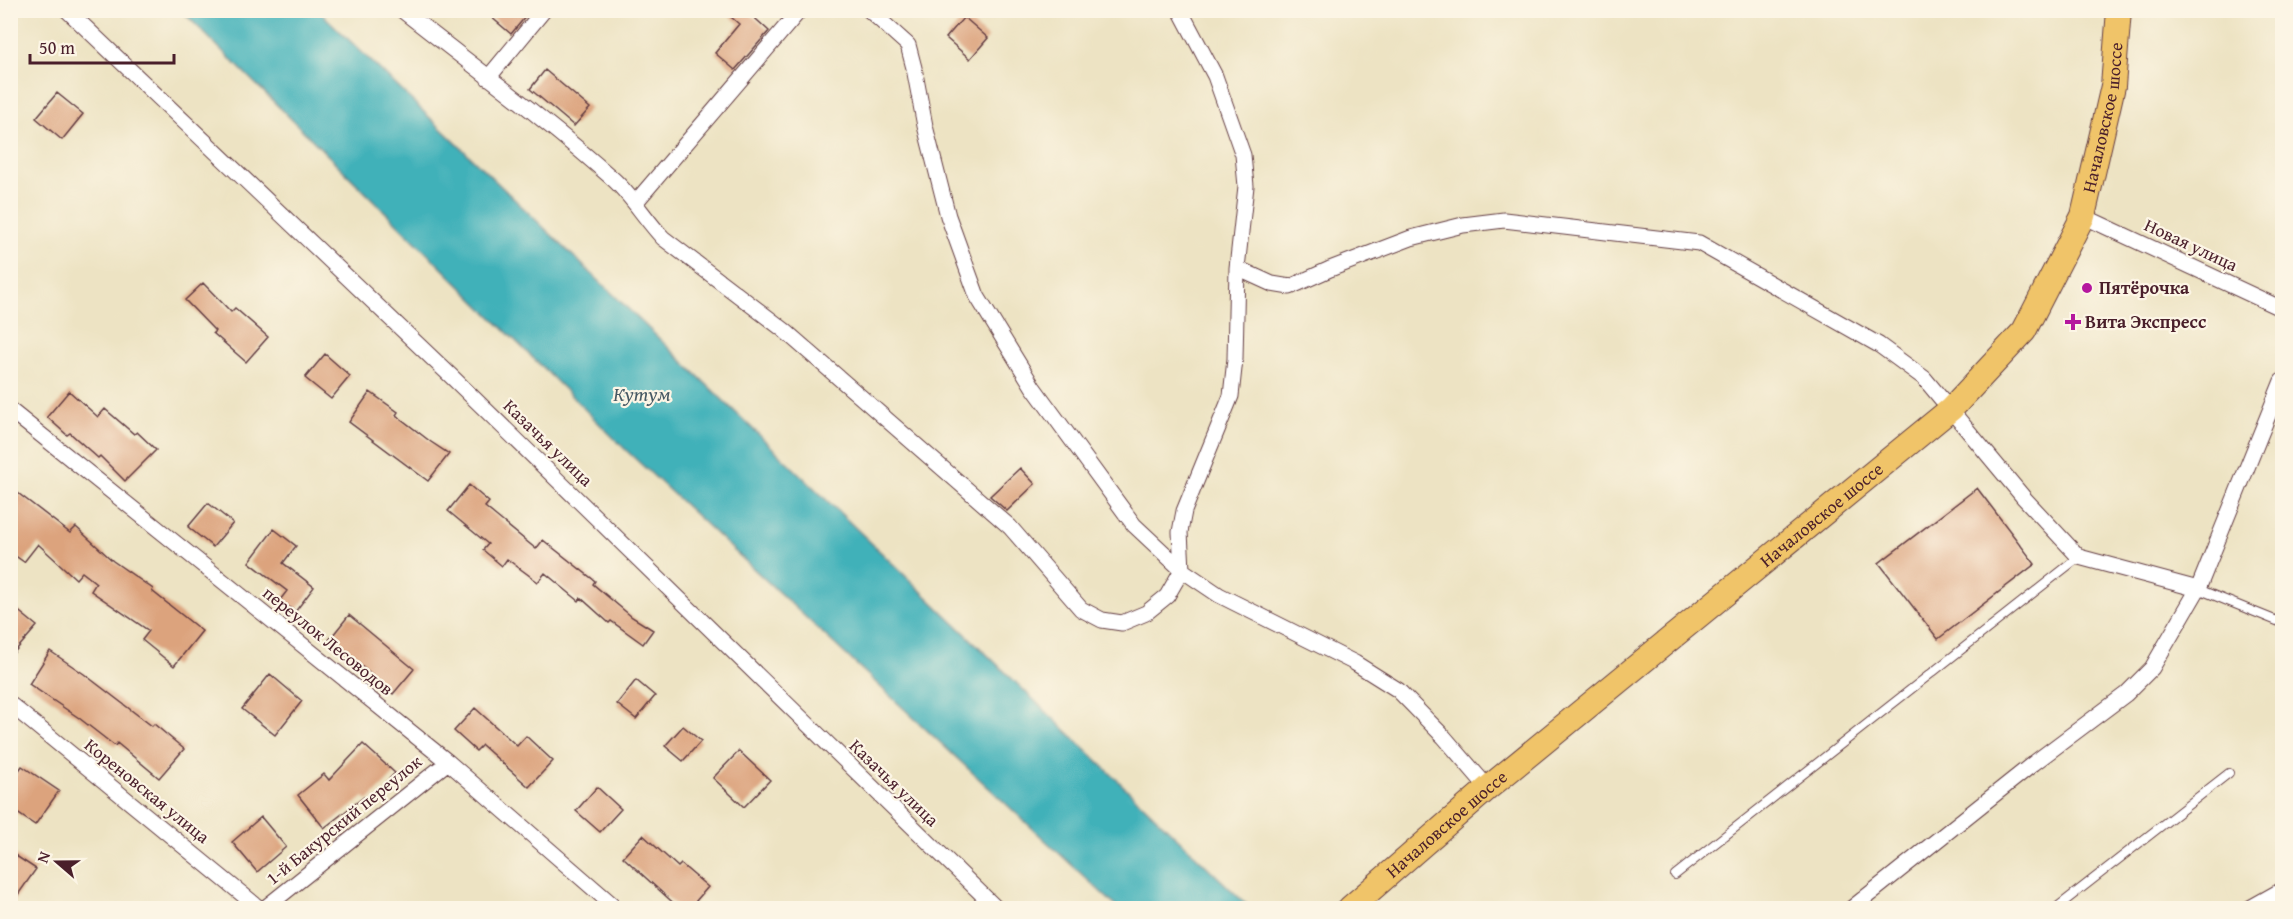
<svg xmlns="http://www.w3.org/2000/svg" width="2293" height="919" font-family="'Gentium Book Plus',serif">
<rect width="100%" height="100%" fill="#fcf5e5"/>
<filter id="ink" filterUnits="userSpaceOnUse"><feTurbulence type="fractalNoise" baseFrequency=".0167" numOctaves="2"/><feDisplacementMap in="SourceGraphic" scale="12" xChannelSelector="R" yChannelSelector="G"/><feConvolveMatrix kernelMatrix="1 2 1 2 8 2 1 2 1" color-interpolation-filters="sRGB"/></filter>
<filter id="wash" filterUnits="userSpaceOnUse"><feTurbulence type="fractalNoise" baseFrequency=".008" numOctaves="4" result="noise"/><feDisplacementMap in="SourceGraphic" scale="24" xChannelSelector="R" yChannelSelector="G"/><feGaussianBlur stdDeviation="1.35" result="paint"/><feColorMatrix in="noise" values="0 0 0 0 0 0 0 0 0 0 0 0 0 0 0 0 0 1.4 0 .05"/><feComposite in="paint" operator="in"/></filter>
<g filter="url(#wash)">
<rect width="100%" height="100%" fill="#ede3c3"/>
<path fill="#41b1b9" stroke="#466872" stroke-width="1.5" d="M182 11H319L1250 908H1118L627 451Z"/>
<g id="blocks">
<path fill="#dca37d" d="M483 10H531L511 34Z
M723 10H746L769 31 735 70 715 53 739 24Z
M964 17 988 38 970 59 946 38Z
M545 70 590 108 574 126 530 89Z
M57 93 83 114 62 140 36 118Z
M203 283 231 312 235 308 268 337 246 362 213 333 215 331 185 300Z
M325 354 350 376 331 399 305 378Z
M69 391 98 417 105 409 134 434 137 432 156 450 125 481 100 456 98 458 70 433 67 435 47 417Z
M370 392 398 412 396 415 431 442 449 454 428 481 349 422Z
M1020 468 1035 484 1007 511 990 496Z
M469 485 489 502 485 507 536 549 543 540 595 581 593 584 632 617 653 630 643 644 611 621 609 623 581 598 579 601 545 573 538 582 507 559 502 566 483 550 488 544 448 511Z
M10 487 70 533 76 527 113 561 153 589 152 591 202 631 174 666 142 640 149 631 91 591 96 583 82 572 76 579 38 544 24 562 10 552Z
M1977 488 2035 564 1938 639 1879 563Z
M208 503 233 523 213 547 188 527Z
M274 529 296 546 283 563 314 587 295 612 280 600 287 591 249 562Z
M10 604 37 626 10 657Z
M349 615 414 669 393 694 352 658 329 640Z
M50 651 84 674 152 726 154 724 184 749 159 778 117 743 115 746 79 718 29 684Z
M270 674 302 701 275 735 242 709Z
M636 680 655 696 636 719 617 704Z
M475 708 517 746 526 736 553 761 529 787 482 745 476 751 454 731Z
M683 726 701 741 683 761 665 746Z
M363 744 395 773 368 801 364 797 324 828 298 795 324 774 329 780Z
M739 751 770 780 744 807 713 778Z
M22 766 59 791 35 825 10 808V783Z
M597 787 621 809 600 832 576 811Z
M261 817 286 847 257 872 232 842Z
M643 835 678 867 681 864 708 887 689 909H680L623 857Z
M10 852 36 869 10 906Z"/>
</g>
</g>
<g filter="url(#ink)">
<use href="#blocks" fill-opacity="0" stroke="#623c42" stroke-width="1.5"/>
<g fill="none" stroke-linecap="round" stroke-linejoin="round">
<g stroke="#623c42" stroke-width="10">
<path id="lane" d="M2198 589 2282 623
M1675 875 2079 557
M2056 908 2229 773"/>
</g>
<g stroke="#623c42" stroke-width="17">
<path id="street" d="M67 10 452 377 996 908
M402 10C473 66 546 119 613 179 632 196 645 219 663 238L784 330 1010 527 1081 609 1102 620 1122 623 1146 613 1167 596 1182 570 1180 532 1184 511 1231 396 1235 359 1237 268 1246 186 1243 155 1215 76 1180 10
M869 10 908 45 914 68 925 126 948 216 977 296 1033 387 1134 525 1182 570 1219 595 1355 663 1398 690 1444 737 1488 788
M488 78 544 10
M635 203 800 10
M2083 216 2282 309
M1237 268 1272 284 1290 287 1330 269 1411 238 1463 225 1504 220 1699 243 1879 345 1924 378 2024 498 2079 557 2198 589
M10 410 448 762 616 908
M10 704 259 908
M265 908 448 762
M1852 908 2034 763 2126 694 2152 668 2198 589 2282 381
M2250 908 2282 890"/>
</g>
<g stroke="#623c42" stroke-width="26">
<g id="primary">
<path id="s1" d="M1350 908 1488 788 1951 409 2024 331 2083 216 2113 86 2119 10"/>
</g>
</g>
<use href="#lane" stroke="#fff" stroke-width="8"/>
<use href="#street" stroke="#fff" stroke-width="15"/>
<use href="#primary" stroke="#f0c469" stroke-width="24"/>
</g>
</g>
<g fill="#b5179e" stroke="#fcf5e5" stroke-width="2">
<circle cx="2087" cy="288" r="6"/>
<path d="M2070 313h6v6h6v6h-6v6h-6v-6h-6v-6h6z"/>
</g>
<g text-anchor="middle" stroke-width="4.5" stroke-linejoin="round" paint-order="stroke">
<g font-size="18" fill="#4a1f2b" stroke="#fcf5e5">
<text dy="6" stroke="none"><textPath href="#s1" startOffset="1118">Началовское шоссе</textPath></text>
<text transform="translate(2191 245) rotate(25)" y="6">Новая улица</text>
<text transform="translate(548 443) rotate(44)" y="6">Казачья улица</text>
<text dy="6" stroke="none"><textPath href="#s1" startOffset="614">Началовское шоссе</textPath></text>
<text transform="translate(328 641) rotate(39)" y="6">переулок Лесоводов</text>
<text transform="translate(894 783) rotate(44)" y="6">Казачья улица</text>
<text transform="translate(147 791) rotate(39)" y="6">Кореновская улица</text>
<text transform="translate(344 820) rotate(-39)" y="6">1-й Бакурский переулок</text>
<text dy="6" stroke="none"><textPath href="#s1" startOffset="128">Началовское шоссе</textPath></text>
</g>
<g font-size="18" font-weight="bold" fill="#4a1f2b" stroke="#fcf5e5" text-anchor="start">
<text x="2099" y="294">Пятёрочка</text>
<text x="2085" y="328">Вита Экспресс</text>
</g>
<g font-size="20" font-style="italic" fill="#465964" stroke="#fcf5e5">
<text x="642" y="401">Кутум</text>
</g>
</g>
<rect width="2293" height="919" fill="none" stroke="#fcf5e5" stroke-width="36"/>
<g transform="translate(57 862) rotate(290)" stroke="#fcf5e5" stroke-width="4.5" paint-order="stroke">
<path d="M0-4.5L10 22L0 15L-10 22Z" fill="#4a1f2b"/>
<text y="-9" font-size="16" font-weight="bold" text-anchor="middle" fill="#4a1f2b">N</text>
</g>
<path d="M30 54v9h144v-9" fill="none" stroke="#4a1f2b" stroke-width="3"/>
<text x="39" y="54" font-size="18" fill="#4a1f2b" stroke="#fcf5e5" stroke-width="4.5" paint-order="stroke">50 m</text>
</svg>
